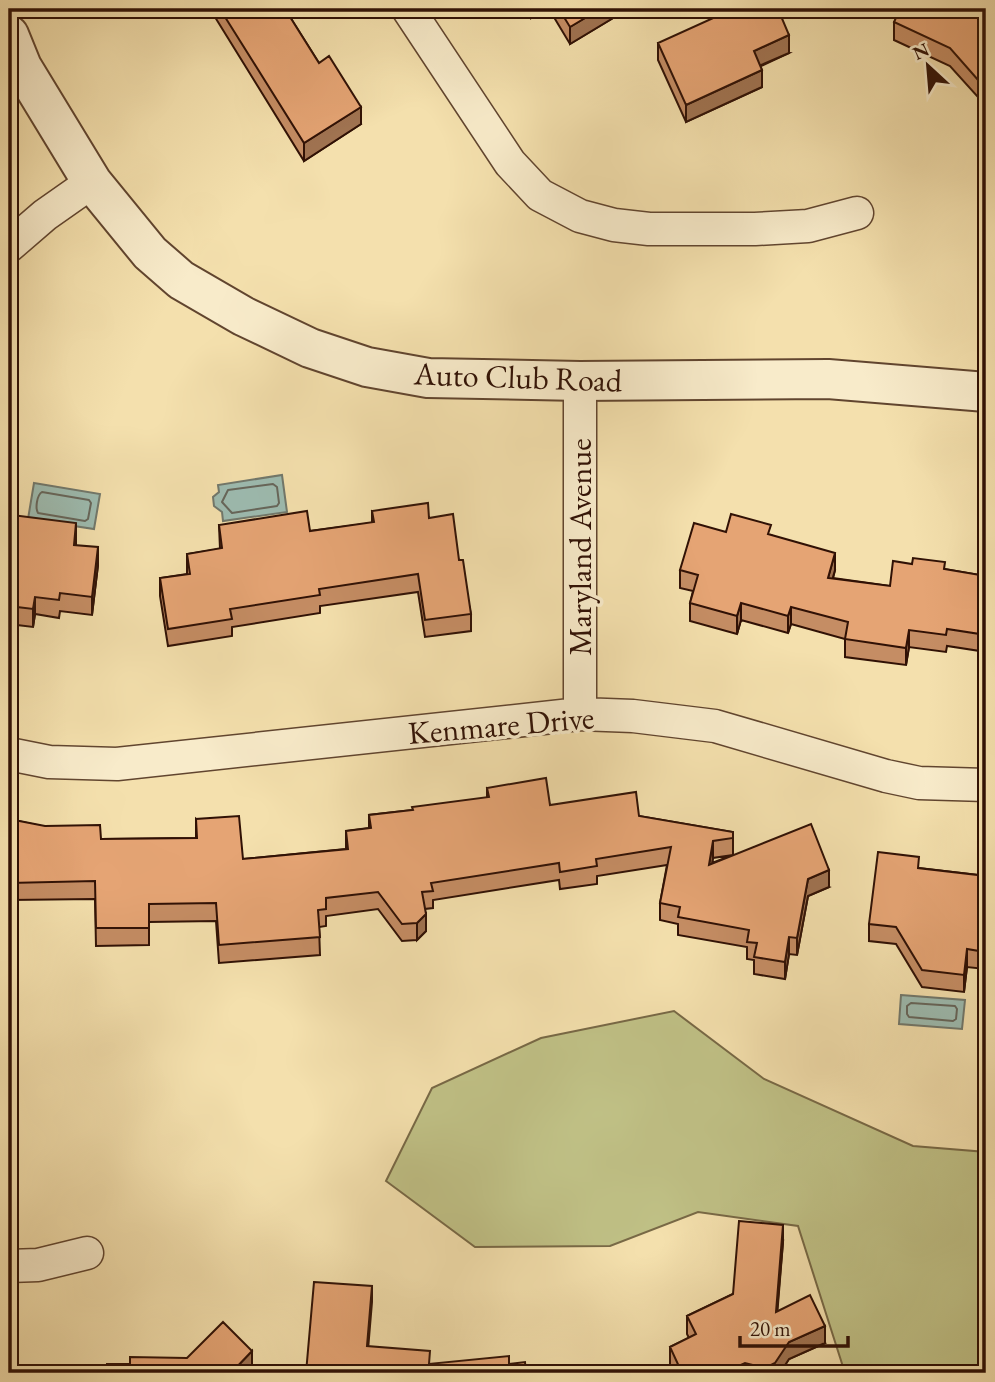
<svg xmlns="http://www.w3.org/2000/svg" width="995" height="1382" font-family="'EB Garamond',serif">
<rect width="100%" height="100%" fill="#f4e0ad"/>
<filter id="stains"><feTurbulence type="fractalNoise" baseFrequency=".00286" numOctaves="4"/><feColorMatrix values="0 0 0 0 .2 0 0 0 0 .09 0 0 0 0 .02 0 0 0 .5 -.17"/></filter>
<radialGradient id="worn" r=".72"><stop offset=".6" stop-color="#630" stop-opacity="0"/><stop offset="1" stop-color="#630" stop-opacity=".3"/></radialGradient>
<path fill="#c0c186" stroke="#786946" stroke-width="2" d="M674 1011 764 1079 913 1146 986 1152V1373H845L798 1226 698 1212 610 1246 475 1247 386 1181 432 1088 541 1038Z"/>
<path fill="#9dbcb1" stroke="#71786c" stroke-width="2" d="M282 475 287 512 223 521 222 512 214 506 213 497 219 492 218 485Z
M34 483 100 494 94 529 28 519Z
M901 995 965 1000 962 1029 899 1024Z"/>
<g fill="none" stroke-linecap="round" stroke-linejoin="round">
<path stroke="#66665b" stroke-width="2" d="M273 484 277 487 279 503 277 506 232 513 222 502 228 490Z
M42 492 89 500 91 503 88 519 85 521 38 513C35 508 37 495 42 492Z
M911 1003 955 1006 957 1009 956 1019 953 1021 909 1017 907 1014V1006Z"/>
<g stroke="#61452f" stroke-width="35">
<path id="minor" d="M408 9 510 163 540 195 580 216 614 225 649 229H755L808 226 857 213
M9 246 45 215 92 182
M580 381V714
M9 754 49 762 117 764 580 714 633 716 715 726 886 776 919 783 986 785
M9 1266 38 1265 87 1253"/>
</g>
<g stroke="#61452f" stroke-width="42">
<path id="tertiary" d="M9 35 22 67 92 182 150 253 181 280 243 316 310 348 367 367 428 378 580 381 828 379 986 392"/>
</g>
<path stroke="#301105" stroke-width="4.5" stroke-dasharray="2 3.5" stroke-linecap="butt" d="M9 182 10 185"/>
<use href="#minor" stroke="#f8ebca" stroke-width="32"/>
<use href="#tertiary" stroke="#f8ebca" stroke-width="38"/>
</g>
<path fill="#c58d64" stroke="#301105" stroke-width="2" fill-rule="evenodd" d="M210 9H285L319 63 361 124 304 161Z
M526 9H546L531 18Z
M549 9H628L570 44Z
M986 9V106L950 66 894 40V22Z
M658 43 789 53 761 66 762 87 686 122 658 60Z
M372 511 429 518 459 560 471 614V631L425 637 418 592 320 606V613L232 627V636L168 646 160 596V578L187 574V554L220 549 219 525 310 531 372 523Z
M726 532 771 535 835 570 833 578 890 586 945 569 986 576 980 651 947 646 946 652 909 647 906 665 845 657V639L791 624 788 633 741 620 737 634 690 621V603L693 591 680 588V570Z
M76 540V545L98 565 92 615 60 611 59 618 35 614 33 627 9 624V541Z
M487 788 550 805 639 816 733 832V855L829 887 808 896 797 955 789 954 785 979 754 974V960L747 959V947L678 935V924L660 920V903L667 865 597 876V884L560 889 559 880 433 900V908L425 909 426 931 417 940 402 941 378 909 326 916V926L319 927 320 955 219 963 216 921 149 922V945L96 946 95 899 9 900V819L101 839 196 838V819L243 859 346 849V831L369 828V815L412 810 487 798ZM733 855 712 863 713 858Z
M919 868 986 876 985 969 967 967 964 992 922 987 896 944 869 941V924Z
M783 1242 777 1311 825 1343 789 1359 780 1373H674L670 1364V1347L689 1338 687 1334V1316L733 1294Z"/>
<path fill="#a07351" stroke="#301105" stroke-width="2" d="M531 9H546L531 18Z
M600 9H628L570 44V27Z
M789 35V53L754 68V51Z
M762 70V87L686 122V105Z
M361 107V124L304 161V143Z
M76 523V540L74 562V545Z
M98 547V565L92 615V597Z
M835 553V570L828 595V578Z
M986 592V609L980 651V634Z
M35 597V614L33 627V609Z
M741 603V620L737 634V616Z
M791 607V624L788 633V616Z
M909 630V647L906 665V648Z
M713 841V858L709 882V865Z
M829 870V887L808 896 797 955V938L808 879Z
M426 914V931L417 940V923Z
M789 937V954L785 979V962Z
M986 937V955L985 969V952Z
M967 949V967L964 992V975Z
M783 1225V1242L776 1329V1312Z
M372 1286V1302L367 1362V1346Z
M825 1326V1343L789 1359 780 1373H765V1368L789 1342Z
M252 1351V1369L248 1373H231Z
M745 1363V1373H723Z
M711 1366V1373H696Z"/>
<path fill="#e5a474" stroke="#301105" stroke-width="2" d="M220 9H285L319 63 329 56 361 107 304 143Z
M559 9H600L570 27Z
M733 9H778L789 35 754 51 762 70 686 105 658 43Z
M900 9H986L985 23 986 24V89L950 48 894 22Z
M428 503 429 518 453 514 459 560H463L471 614 425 620 418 574 319 589 320 595 230 609 232 619 168 629 160 578 190 574 187 554 222 548 219 525 307 511 310 531 374 522 372 511Z
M731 514 771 525 768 534 835 553 828 578 890 586 893 561 912 564 913 558 945 562 944 569 986 576V592L980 634 947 629 946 635 909 630 906 648 845 639 848 622 791 607 788 616 741 603 737 616 690 603 698 575 680 570 694 523 726 532Z
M12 515 76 523 74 545 98 547 92 597 60 593 59 600 35 597 33 609 9 606V541Z
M546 778 550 805 636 792 639 816 733 832V838L713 841 709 865 811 824 829 870 808 879 797 938 789 937 785 962 754 957 757 943 747 942 749 930 678 917 680 907 660 903 671 847 596 859 597 866 560 872 559 863 431 883 433 891 422 892 426 914 417 923 402 924 378 892 326 898V909L318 910 320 937 219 945 216 903 149 904V928H96L95 881 9 883V819L45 826 100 825 101 839 197 838 196 819 239 816 243 859 348 849 346 831 371 828 369 815 413 810 412 807 489 797 487 788Z
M878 852 919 857 918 868 986 876V937L985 952 967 949 964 975 922 970 896 927 869 924Z
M739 1221 783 1225 776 1312 810 1295 825 1326 789 1342 775 1363 765 1368 745 1363 723 1373H715L711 1366 696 1373H682L670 1347 696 1334 687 1316 733 1294Z
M314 1282 372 1286 367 1346 430 1351 429 1364 509 1356V1364L525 1362 526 1373H306Z
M223 1322 252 1351 231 1373H107V1364H130V1357L187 1358Z
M9 1358 15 1373H9Z
M554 1371 555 1373H531Z"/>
<g text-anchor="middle" stroke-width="7" stroke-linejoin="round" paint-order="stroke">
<g font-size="32" fill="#301105" stroke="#f8ebca">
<text transform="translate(518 377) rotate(2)" y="11">Auto Club Road</text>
<text transform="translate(580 547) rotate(-90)" y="11">Maryland Avenue</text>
<text transform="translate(501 725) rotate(-5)" y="11">Kenmare Drive</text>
</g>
</g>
<rect width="995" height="1382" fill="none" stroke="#f4e0ad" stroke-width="35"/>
<rect x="10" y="10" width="974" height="1361" fill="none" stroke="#301105" stroke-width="3.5"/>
<rect x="18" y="18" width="960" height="1347" fill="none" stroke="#301105" stroke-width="2"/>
<g transform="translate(928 66) rotate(334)" stroke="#f8ebca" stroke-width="5" paint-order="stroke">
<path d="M0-5L12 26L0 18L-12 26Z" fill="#301105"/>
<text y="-10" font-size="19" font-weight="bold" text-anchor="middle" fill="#301105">N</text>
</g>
<path d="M740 1336v10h108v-10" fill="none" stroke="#301105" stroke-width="3.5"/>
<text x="750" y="1336" font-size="21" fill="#301105" stroke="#f8ebca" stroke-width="5" paint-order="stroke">20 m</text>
<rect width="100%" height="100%" filter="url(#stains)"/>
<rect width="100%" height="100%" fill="url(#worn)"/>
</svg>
